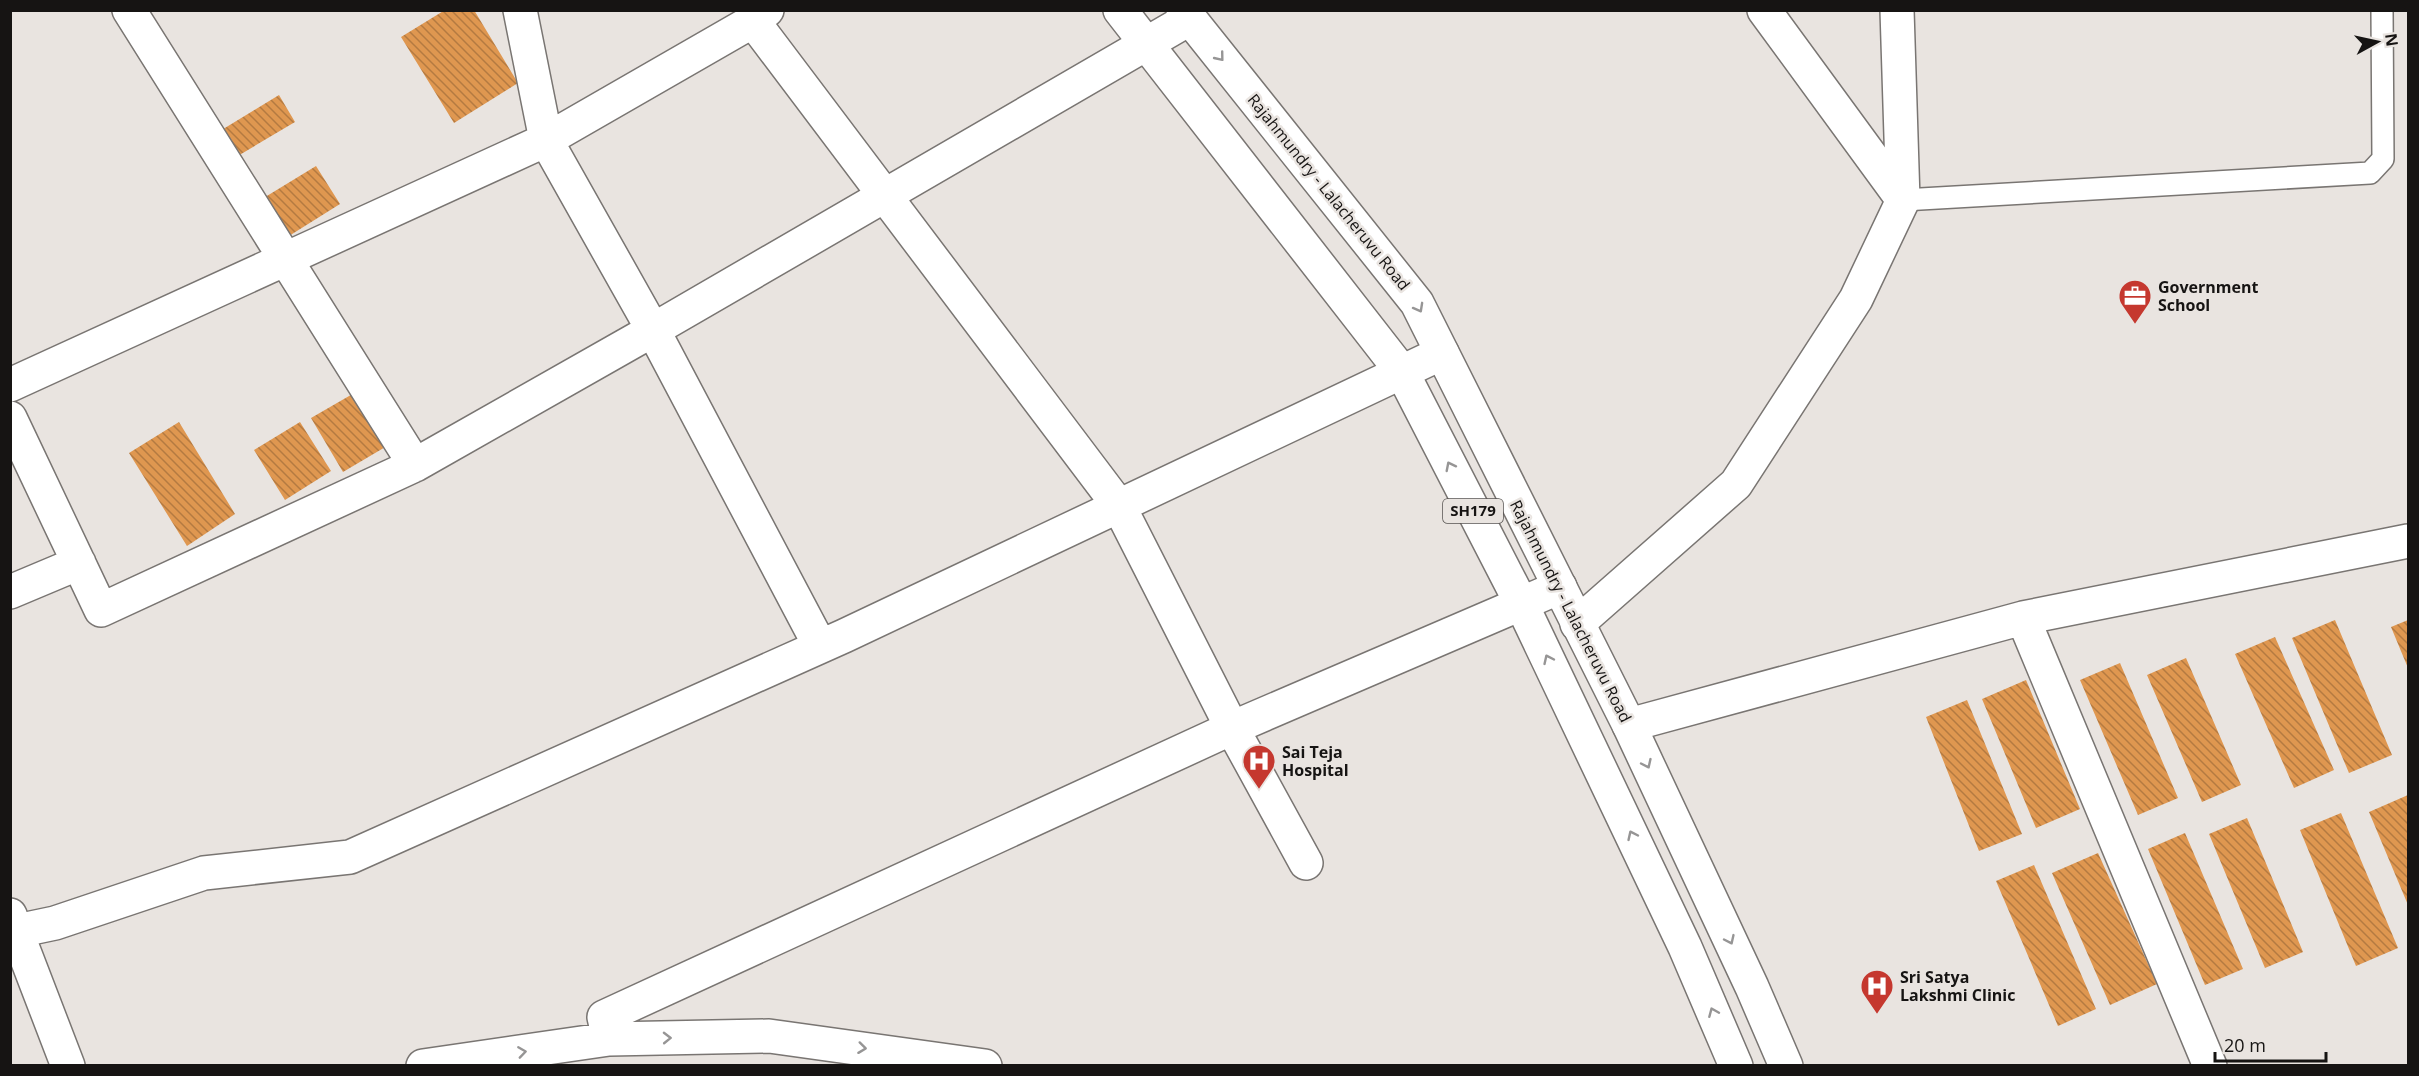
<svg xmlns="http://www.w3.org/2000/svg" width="2419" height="1076" font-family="'Open Sans',sans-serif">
<defs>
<pattern id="building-back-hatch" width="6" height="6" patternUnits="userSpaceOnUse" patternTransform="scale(1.5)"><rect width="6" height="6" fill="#df9750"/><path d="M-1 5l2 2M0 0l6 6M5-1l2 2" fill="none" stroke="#b47a41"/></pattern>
</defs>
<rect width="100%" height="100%" fill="#e9e4e0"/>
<path fill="url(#building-back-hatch)" d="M445 10H474L518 83 454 123 401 37Z
M279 95 295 122 231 160 215 134Z
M316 166 340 204 281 241 257 202Z
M356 392 387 446 343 472 311 418Z
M179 422 235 514 187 546 129 453Z
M300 422 331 471 285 500 254 450Z
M2335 620 2392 755 2349 773 2292 638Z
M2408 620V668L2391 627Z
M2275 637 2334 770 2294 788 2235 654Z
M2186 658 2241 785 2202 802 2147 675Z
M2120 663 2178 798 2138 815 2080 680Z
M2026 680 2080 809 2036 828 1982 699Z
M1967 700 2022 834 1979 851 1926 717Z
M2408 795V905L2369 812Z
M2341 813 2398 948 2356 966 2300 830Z
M2247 818 2303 952 2265 968 2209 834Z
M2185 833 2243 969 2205 985 2148 849Z
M2098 853 2157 984 2110 1005 2052 873Z
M2034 865 2096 1009 2058 1026 1996 881Z"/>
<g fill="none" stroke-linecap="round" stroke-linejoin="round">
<g stroke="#797572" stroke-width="24">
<path id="lane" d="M1903 200 2370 173 2383 159 2382 10"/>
</g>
<g stroke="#797572" stroke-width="36">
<path id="street" d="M129 10 415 465
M1764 10 1903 200
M753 21 1119 506 1232 728 1306 863
M10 385 546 140 520 10
M10 418 101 610 415 465 653 330 546 140 753 21 767 10
M10 592 79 563
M2023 618 2210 1066
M820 646 653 330 1189 19
M1629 725 2023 618 2408 541
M10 915 68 1066
M17 931 55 923 204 873 350 857 844 636 1442 353
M609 1039 604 1017 1232 728 1560 587
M423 1066 609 1039 769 1036 985 1066"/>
</g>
<g stroke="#797572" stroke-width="36">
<path id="secondary" d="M1577 624 1736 484 1856 299 1903 200 1897 10"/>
</g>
<g stroke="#797572" stroke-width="36">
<path id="primary" d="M1120 10 1402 372 1521 603 1685 947 1736 1066
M1183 10 1417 303 1629 725 1752 987 1786 1066"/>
</g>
<use href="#lane" stroke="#fff" stroke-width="21"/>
<use href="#street" stroke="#fff" stroke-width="33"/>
<use href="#secondary" stroke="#fff" stroke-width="33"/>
<use href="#primary" stroke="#fff" stroke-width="33"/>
</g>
<defs><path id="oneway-chevron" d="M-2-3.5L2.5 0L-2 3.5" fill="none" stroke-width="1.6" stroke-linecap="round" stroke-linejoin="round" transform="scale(1.5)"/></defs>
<g stroke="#969595">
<use href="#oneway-chevron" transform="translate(1220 57) rotate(51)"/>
<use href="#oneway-chevron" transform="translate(1419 308) rotate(61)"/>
<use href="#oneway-chevron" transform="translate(1450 466) rotate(-117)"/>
<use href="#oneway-chevron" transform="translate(1548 659) rotate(-115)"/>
<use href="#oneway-chevron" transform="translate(1647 764) rotate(65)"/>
<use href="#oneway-chevron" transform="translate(1632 835) rotate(-115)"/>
<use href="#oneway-chevron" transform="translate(1730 940) rotate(65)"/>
<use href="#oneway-chevron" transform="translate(1713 1012) rotate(-113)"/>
<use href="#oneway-chevron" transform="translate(667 1038) rotate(-1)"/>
<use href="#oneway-chevron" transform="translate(862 1048) rotate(7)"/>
<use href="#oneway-chevron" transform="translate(522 1052) rotate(-8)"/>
</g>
<defs>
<g id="office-pin" transform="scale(1.725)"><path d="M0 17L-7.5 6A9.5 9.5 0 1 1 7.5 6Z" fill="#c5382f" stroke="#e9e4e0"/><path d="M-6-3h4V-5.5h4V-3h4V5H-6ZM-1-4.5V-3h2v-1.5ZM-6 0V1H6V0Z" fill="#fff"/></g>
<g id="hospital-pin" transform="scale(1.725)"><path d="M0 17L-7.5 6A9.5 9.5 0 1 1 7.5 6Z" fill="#c5382f" stroke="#e9e4e0"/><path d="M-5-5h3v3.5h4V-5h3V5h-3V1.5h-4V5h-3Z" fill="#fff"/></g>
</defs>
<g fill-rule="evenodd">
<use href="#office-pin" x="2135" y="296"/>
<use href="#hospital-pin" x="1259" y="761"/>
<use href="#hospital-pin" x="1877" y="986"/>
</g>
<g text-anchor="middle" stroke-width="5" stroke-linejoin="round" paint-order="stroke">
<rect fill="#e9e4e0" stroke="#555250" stroke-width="1.5" x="1443" y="499" width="60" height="24" rx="4.5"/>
<g font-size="15" font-weight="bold" fill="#161413">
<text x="1473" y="516">SH179</text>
</g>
<g font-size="16" fill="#161413" stroke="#e9e4e0">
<text transform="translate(1329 192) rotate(51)" y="6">Rajahmundry - Lalacheruvu Road</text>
<text transform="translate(1571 611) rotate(63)" y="6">Rajahmundry - Lalacheruvu Road</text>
</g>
<g font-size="16" font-weight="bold" fill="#161413" stroke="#e9e4e0" text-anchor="start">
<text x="2158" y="293">Government<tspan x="2158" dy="18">School</tspan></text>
<text x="1282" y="758">Sai Teja<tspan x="1282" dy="18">Hospital</tspan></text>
<text x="1900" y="983">Sri Satya<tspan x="1900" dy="18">Lakshmi Clinic</tspan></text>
</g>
</g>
<rect width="2419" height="1076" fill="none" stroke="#161413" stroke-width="24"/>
<g transform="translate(2377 42) rotate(82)" stroke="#e9e4e0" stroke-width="4.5" paint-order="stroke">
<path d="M0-4.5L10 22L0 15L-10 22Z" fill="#161413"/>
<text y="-9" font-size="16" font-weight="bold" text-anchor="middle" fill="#161413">N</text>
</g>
<path d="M2215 1052v9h111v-9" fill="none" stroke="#161413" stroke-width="3"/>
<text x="2224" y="1052" font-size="18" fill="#161413" stroke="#e9e4e0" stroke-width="4.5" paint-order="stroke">20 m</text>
</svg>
